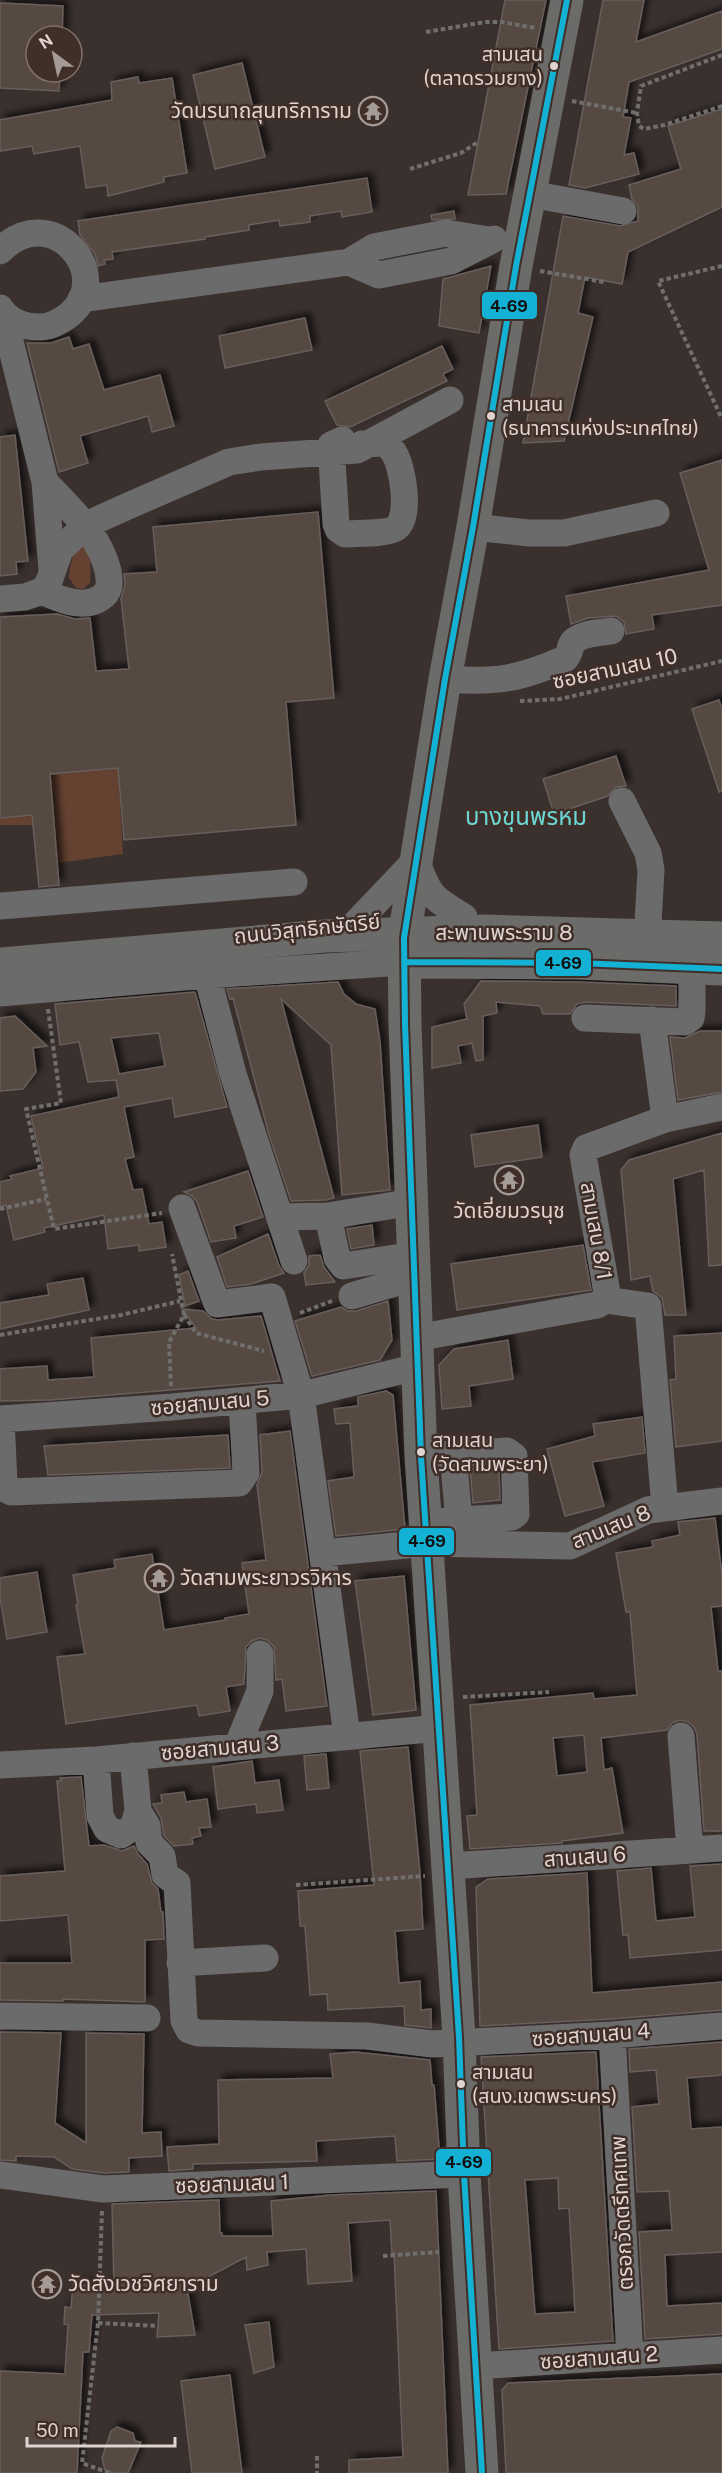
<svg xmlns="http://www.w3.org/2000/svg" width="722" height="2473" font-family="'Public Sans','Noto Sans Thai',sans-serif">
<defs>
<filter id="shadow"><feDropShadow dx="5.5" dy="-5.5" stdDeviation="3" flood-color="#0009"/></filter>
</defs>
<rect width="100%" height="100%" fill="#3a312e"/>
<path fill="#644131" d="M82 545C92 556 91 569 90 583L83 589 76 588 69 578C70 566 71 553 82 545Z
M118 768 123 854 58 863 50 774Z
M32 815 33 825H0V818Z"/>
<path fill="#564842" stroke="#675f5c" stroke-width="1.5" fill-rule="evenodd" filter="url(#shadow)" d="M505 0H546L506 194 468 195Z
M603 0H644L636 42 722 11V49L629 82 623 117 631 118 624 155 634 153 639 174 585 188 569 185Z
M0 3 63 6 62 36H36V72H60L59 91 0 88Z
M242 63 265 157 215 169 193 75Z
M138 77 139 83 172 78 187 173 164 177V182L108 196 107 185 86 188 80 146 34 154 32 146 0 151V120L112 100 111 82Z
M722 109V207L628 252 622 284 585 277 578 313 593 317 564 441 523 443 563 216 620 226 638 221V206L632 199 629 185 681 169 668 126Z
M367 178 372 212 342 217 341 211 310 216V222L280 226 279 220 249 225V230L205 237V239L112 252 113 259 104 260 105 264 98 266 95 254 80 235 78 221Z
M454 211 455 219 432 220 431 215Z
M491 266 479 333 439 326 443 279Z
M305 318 312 350 225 368 219 336Z
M69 337 73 349 89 344 104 390 160 375 174 426 152 432 148 416 80 436 88 463 59 472 27 343H51Z
M442 346 453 369 443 374 447 381 350 427 337 425 325 401Z
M15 435 28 561 16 562 17 574 0 576V437Z
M722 460V605L652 615 654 629 626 634 624 622 616 616 588 618 571 624 566 596 709 570 680 473Z
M318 512 334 698 286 702 296 825 124 840 118 768 50 774 59 885 39 887 32 815 0 818V617L57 614 75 619 90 618 96 671 129 669 121 598 125 585 124 574 157 572 153 527Z
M719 700 722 709V791L719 792 692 709Z
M616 756 626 786 616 787 608 796 554 814 543 779Z
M481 981 578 982 676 986V1006L586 1002 577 1004 570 1014H543L540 1006 496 1002 497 1013 483 1016V1060L476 1061 472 1043 458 1046 461 1063 432 1068V1027L467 1019 464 1004Z
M338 982 344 994 356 1004 375 1009 380 1042 390 1190 342 1195 331 1045 281 999 334 1198 326 1200 291 1201 269 1135 233 998 230 999 227 989Z
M195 992 227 1107 175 1117 172 1098 124 1107 134 1157 125 1159 133 1190 142 1189 149 1224 162 1222 166 1247 139 1251V1245L108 1249 104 1215 44 1228 45 1232 14 1240 6 1205 0 1207V1182L12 1179 10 1176 43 1168 31 1116 119 1097 116 1080 88 1082 79 1042 60 1045 55 1004ZM159 1033 165 1066 119 1074 111 1038Z
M15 1016 47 1046 33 1048 36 1072 23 1089 0 1091V1018Z
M700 1031H722V1092L678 1100 670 1037 685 1038Z
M538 1125 542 1157 475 1167 471 1135Z
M722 1133V1265L709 1266 704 1170 673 1179 686 1315H665L662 1298 653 1291 650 1276 631 1280 621 1170 629 1160Z
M248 1171 263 1217 234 1226 236 1238 211 1242 197 1202 192 1196 184 1192Z
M372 1225 374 1245 351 1249 347 1229Z
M268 1234 279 1266 284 1273 251 1284 227 1287 217 1257Z
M583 1245 591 1290 457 1310 451 1264Z
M320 1255 324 1267 335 1282 306 1285 304 1273 309 1265V1256Z
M188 1271 199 1301 185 1306 179 1275Z
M83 1278 89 1310 0 1329V1303L49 1295 47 1284Z
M388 1301 392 1340 380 1360 312 1376 295 1321 341 1307 348 1311H356Z
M182 1309 203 1311 212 1319 218 1320 261 1316 280 1381 50 1400 0 1401V1369L47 1366 48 1380 94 1377 91 1338 196 1328Z
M722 1333V1441L676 1447 670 1380 676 1379 674 1336Z
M508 1340 513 1379 469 1386 471 1406 442 1409 439 1365 454 1349Z
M386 1391 393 1395 405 1529 336 1536 328 1481 354 1477 350 1423 336 1424 334 1409 358 1406V1397Z
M642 1417 645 1453 592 1462 604 1506 565 1516 547 1449 595 1436 593 1424Z
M290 1431 327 1706 286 1711 282 1679 276 1680 274 1647 267 1640 259 1638 252 1641 246 1647 244 1684 226 1687 230 1711 199 1716 197 1705 66 1724 57 1657 85 1654 76 1605 78 1604 73 1575 115 1568 114 1560 152 1554 164 1630 226 1620 225 1618 249 1614 242 1563 266 1560 257 1485 262 1472 260 1435Z
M228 1435 230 1468 48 1475 44 1446Z
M499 1467 500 1500 473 1503 470 1469Z
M715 1518 722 1575V1606L711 1607 718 1671H722V1831H704L697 1734 694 1727 688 1722 680 1720 672 1723 667 1730 601 1738 604 1770 612 1768 623 1833 562 1841V1843L470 1849 467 1816 477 1815 470 1705 593 1693 594 1699 637 1695 630 1612H626L616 1553 653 1547 652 1541 680 1535 678 1522ZM584 1735 587 1772 557 1776 553 1738Z
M37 1572 47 1632 7 1639 0 1598V1578Z
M404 1576 416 1710 373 1715 355 1581Z
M408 1747 420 1873 423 1929 395 1931 399 1983 420 1981 421 2010 431 2009V2028L405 2025 404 2006 328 2010 327 1994 310 1995 305 1926H300L298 1891 374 1885 360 1751Z
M326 1754 329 1788 307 1790 304 1756Z
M252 1761 255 1783 279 1780 283 1810 257 1813 256 1804 218 1809 213 1767Z
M81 1777 89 1846 104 1845 122 1851 134 1846 138 1854 147 1864 152 1883 158 1889 161 1912H163L164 1939 145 1940V2002L63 1999V2001L0 2000V1963H72L68 1915 0 1921V1876L65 1871 57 1781H61L60 1778Z
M184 1792 186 1802 207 1799 211 1827 199 1828 201 1836 192 1838 193 1844 174 1846 164 1836 161 1818 153 1804 162 1803 161 1795Z
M722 1864V1950L630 1958 628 1935H623L617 1871 651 1868 656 1921 695 1917 690 1866Z
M587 1873 592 1993 722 1982V2010L611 2019 480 2026 476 1887 488 1879Z
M0 2032 61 2033 55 2123 86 2143V2033L144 2034 142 2133 161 2132 162 2156 129 2158V2172L104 2173 72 2169 54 2157 16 2156V2161L0 2160Z
M722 2042V2075L687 2078 691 2129 722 2127V2252L665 2255 667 2306 722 2303V2334L645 2339 639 2232 672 2230 669 2191 637 2192 632 2107 659 2104 656 2070 630 2072 629 2049Z
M355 2052 430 2060 432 2085H434L440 2159 397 2161 395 2136 316 2141 317 2161 193 2164V2169L169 2171 167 2147 219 2144 218 2080 333 2078 330 2054Z
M596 2052 613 2341 499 2349 481 2057ZM558 2178 559 2209 569 2208 575 2312 535 2314 525 2180Z
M436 2191 448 2473H349V2460L403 2457 394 2253H392L390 2220 348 2223 352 2281 308 2284 306 2249 267 2252 268 2265 247 2270 246 2257 187 2288 195 2335 157 2337 159 2313 92 2315 89 2352H83L77 2473H0V2371L65 2374 68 2325 64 2324 65 2307 71 2308 73 2284 114 2287 112 2204 219 2200 220 2233H222V2236H273L271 2201 331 2195Z
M269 2322 274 2367 254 2373 245 2325Z
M722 2374V2473H506L502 2390 508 2383Z
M230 2375 242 2473H192L181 2381Z
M117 2427 133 2433 135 2441 141 2442 128 2473H113L105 2470 102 2458 111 2431Z"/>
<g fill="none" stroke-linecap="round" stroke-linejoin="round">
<path stroke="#706f6e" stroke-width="4" stroke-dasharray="4.5 3" stroke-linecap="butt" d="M426 32 485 22H501L536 28
M722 55 641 86 637 113 639 126 644 129 664 125 722 106
M572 101 637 113
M410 169 461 153 478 142
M722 266 658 281 722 419
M540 271 604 282
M520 701 560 699 722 661
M48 1009 61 1103 26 1109 54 1229 162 1213
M0 1209 46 1199
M300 1313 332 1301
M184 1315 196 1333 264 1351
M0 1335 121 1315 180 1301
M171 1386 169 1342 184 1315 172 1254
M463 1697 549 1692
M296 1885 425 1876
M102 2211 98 2323 82 2463 109 2473
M383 2256 439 2252
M98 2323 158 2326
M317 2456V2473"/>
<path stroke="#6a6b6a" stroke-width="27" d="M530 194 623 211
M0 251C51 198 117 275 69 315 61 321 51 327 40 327 25 327 9 322 0 308
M349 262 379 275 451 261 494 239
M81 299 349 262 374 247 446 233 489 240
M3 313 45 482 52 570
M342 440 331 445 336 524 338 529 345 534C356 533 388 534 396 528 411 517 403 467 394 453 392 449 388 446 384 443L362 444
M473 527 529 533H564L656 513
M42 591C58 599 82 609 99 599 111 592 110 583 108 571 99 534 70 509 45 482
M0 599 25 597 42 591 48 584 60 550 86 525 128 506 229 462 261 457 357 450 450 400
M445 679C496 683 519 679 565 659 571 653 569 647 573 642 581 633 600 633 611 631
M622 801 648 853 651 870 648 923
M0 906 294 882
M355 924 416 860C430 897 431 897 464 917
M207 975 233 1074 294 1261
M0 993 207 975 404 962
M585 1018 685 1022 691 1018 692 1011V968
M652 1020 665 1119
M182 1208 217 1304 272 1297 301 1395 347 1736
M328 1216 337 1258 343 1266 414 1255
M281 1217 328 1216 413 1202
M352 1296 415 1277
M605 1300 648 1306 665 1507
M416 1338 597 1305 605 1300 607 1293 583 1155 586 1148 665 1119 722 1107
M0 1419 172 1407 302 1395 417 1367
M1 1419 4 1483 6 1489 11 1492 239 1483 246 1473 242 1401
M453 1455 459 1520
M421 1456 507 1451 514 1456 516 1514 512 1517 426 1522
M323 1553 428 1543 570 1546 648 1510 722 1501
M681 1736 690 1850
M237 1747 260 1691V1654
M96 1760 100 1816 107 1829 121 1835 133 1827 138 1811 133 1756
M0 1765 96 1760 440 1728
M138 1811 147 1826 149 1843 162 1856 165 1875 177 1883 184 2021 189 2030 198 2033 367 2036 432 2044 612 2035 722 2026
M449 1866 722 1848
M180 1963 265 1958
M0 2016 147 2018
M612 2035 630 2356
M0 2175 103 2189 464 2174
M476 2366 722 2350"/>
<path stroke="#6b6b6a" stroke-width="33" d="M404 962 578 963 722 969
M482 2473 464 2174 459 2037 421 1456 405 1024 404 938 445 679 473 527 516 266 567 0"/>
<path stroke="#6b6b6a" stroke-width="33" d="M0 964 325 936 485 931 722 938"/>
<g stroke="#402f28" stroke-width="10">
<path id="bus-1" d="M404 962 578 963 722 969
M482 2473 464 2174 459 2037 421 1456 405 1024 404 938 445 679 473 527 516 266 567 0"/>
</g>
<use href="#bus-1" stroke="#13b2d5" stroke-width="6"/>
</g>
<defs>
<g id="temple-ring" transform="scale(1.5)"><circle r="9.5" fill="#402f28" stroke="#a59b97" stroke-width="1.5"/><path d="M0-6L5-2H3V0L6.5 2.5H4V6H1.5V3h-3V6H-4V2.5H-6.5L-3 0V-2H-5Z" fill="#a59b97"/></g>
</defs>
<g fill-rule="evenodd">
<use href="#temple-ring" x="373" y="111"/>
<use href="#temple-ring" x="509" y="1180"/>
<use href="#temple-ring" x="159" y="1578"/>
<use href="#temple-ring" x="47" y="2284"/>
</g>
<g fill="#dfd4d0" stroke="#402f28" stroke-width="2">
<circle cx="554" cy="66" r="5"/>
<circle cx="491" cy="416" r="5"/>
<circle cx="421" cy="1452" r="5"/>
<circle cx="461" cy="2084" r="5"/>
</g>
<g text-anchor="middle" stroke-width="5" stroke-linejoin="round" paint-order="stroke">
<g font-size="20" fill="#dfd4d0" stroke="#402f28" text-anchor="start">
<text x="543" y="61" text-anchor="end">สามเสน<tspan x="543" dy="24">(ตลาดรวมยาง)</tspan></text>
<text x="502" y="411">สามเสน<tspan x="502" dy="24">(ธนาคารแห่งประเทศไทย)</tspan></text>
<text x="432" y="1447">สามเสน<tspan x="432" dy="24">(วัดสามพระยา)</tspan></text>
<text x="472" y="2079">สามเสน<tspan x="472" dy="24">(สนง.เขตพระนคร)</tspan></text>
</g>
<g font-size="21" fill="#dfd4d0" stroke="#402f28" text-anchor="start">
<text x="352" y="118" text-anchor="end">วัดนรนาถสุนทริการาม</text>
<text x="509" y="1218" text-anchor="middle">วัดเอี่ยมวรนุช</text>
<text x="180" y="1585">วัดสามพระยาวรวิหาร</text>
<text x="68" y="2291">วัดสังเวชวิศยาราม</text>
</g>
<g font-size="21" fill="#dfd4d0" stroke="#402f28">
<text transform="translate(615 669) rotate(-12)" y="7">ซอยสามเสน 10</text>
<text transform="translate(307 929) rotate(-6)" y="7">ถนนวิสุทธิกษัตริย์</text>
<text x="504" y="940">สะพานพระราม 8</text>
<text transform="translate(596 1231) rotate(80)" y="7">สามเสน 8/1</text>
<text transform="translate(210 1403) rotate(-5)" y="7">ซอยสามเสน 5</text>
<text transform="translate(611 1527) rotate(-22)" y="7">สานเสน 8</text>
<text transform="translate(220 1748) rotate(-5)" y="7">ซอยสามเสน 3</text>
<text transform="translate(585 1857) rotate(-4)" y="7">สานเสน 6</text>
<text transform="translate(591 2035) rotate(-4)" y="7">ซอยสามเสน 4</text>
<text transform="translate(232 2184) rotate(-2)" y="7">ซอยสามเสน 1</text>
<text transform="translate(622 2213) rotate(-93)" y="7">ตรอกวัดตรีทศเทพ</text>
<text transform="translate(599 2358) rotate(-4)" y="7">ซอยสามเสน 2</text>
</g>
<g font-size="24" fill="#6bd7d4" stroke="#402f28">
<text x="526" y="825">บางขุนพรหม</text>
</g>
</g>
<g stroke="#402f28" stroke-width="2">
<rect x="481" y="291" width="57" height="29" rx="6" fill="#13b2d5"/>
<rect x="535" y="949" width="57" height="28" rx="6" fill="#13b2d5"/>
<rect x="398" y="1527" width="57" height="29" rx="6" fill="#13b2d5"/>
<rect x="435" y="2148" width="57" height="29" rx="6" fill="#13b2d5"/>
</g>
<g font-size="16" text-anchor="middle" font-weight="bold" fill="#111">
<text x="509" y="312">4-69</text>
<text x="563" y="969">4-69</text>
<text x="427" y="1547">4-69</text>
<text x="464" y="2168">4-69</text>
</g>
<g transform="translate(54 54) rotate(327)"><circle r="28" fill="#402f28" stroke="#80716b" stroke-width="1.5"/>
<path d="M0-4.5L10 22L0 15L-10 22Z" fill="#a59b97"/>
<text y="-9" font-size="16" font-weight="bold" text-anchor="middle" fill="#dfd4d0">N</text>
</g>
<path d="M27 2437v9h148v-9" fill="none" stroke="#dfd4d0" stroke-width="3"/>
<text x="36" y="2437" font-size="18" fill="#dfd4d0" stroke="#402f28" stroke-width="4.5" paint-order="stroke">50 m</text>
</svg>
